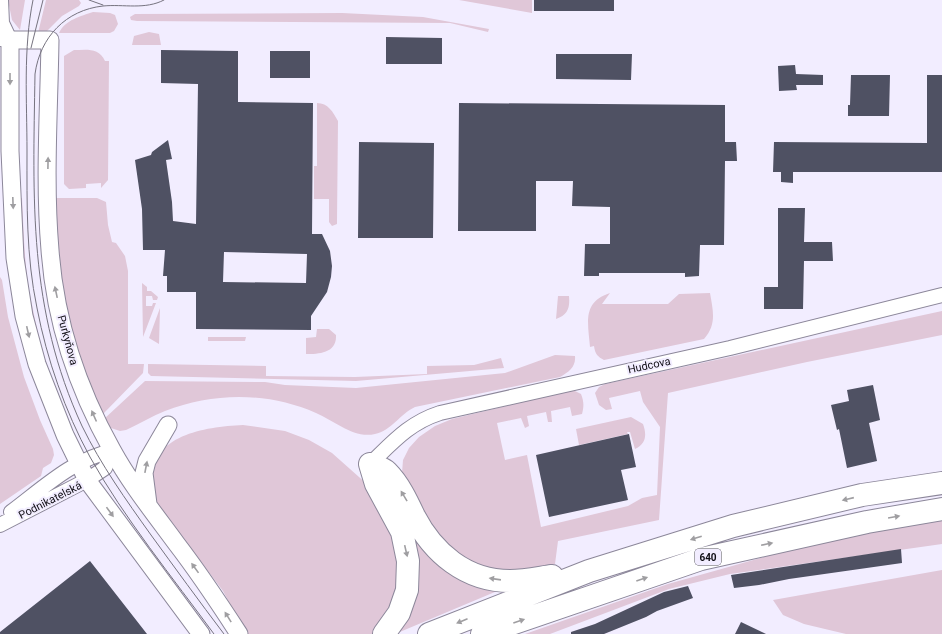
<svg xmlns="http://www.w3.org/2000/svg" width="942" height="634" font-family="Roboto,sans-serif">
<rect width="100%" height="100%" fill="#f2edff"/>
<path fill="#e0c7d8" d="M8 0H25L20 30 12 20Z
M46 0H79L81 3 79 6 62 16 45 33H38Z
M459 0H532V13Z
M93 12 110 13 115 15 118 24 114 31 110 33H59C65 20 81 16 93 12Z
M342 13 423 17 489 29 488 32 450 23 137 21 131 20 130 17 135 14Z
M149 32 159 34 161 45H132L134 36Z
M74 50C86 50 99 47 105 61H109L108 180 101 188V183L86 184V188L69 189 64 184V56Z
M317 103C328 103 333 112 338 121L337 221V224L332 226 329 222V199H314V166H317Z
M17 198H22C24 234 24 270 32 305 40 348 55 388 66 430L26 306Z
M52 198H97L106 202 108 225 112 242 116 243 125 256 128 271V364H144L143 373 104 413 98 415 65 321Z
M0 277 2 280 8 317 24 377 40 420 53 449 54 455 51 463 43 468 41 476 0 504Z
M142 283 147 287V291H151L158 297 157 300H153L152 296H146V306H152L153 303H156L143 337Z
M610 293 602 304H668L679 294 710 293C713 311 717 324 704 339L604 360C598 357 595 354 594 346L590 347C588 323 582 302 610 293Z
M558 296H569C570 308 568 315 556 319Z
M160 308 159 344 149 338Z
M942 311V335L807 362 668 393 659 520 558 541 555 564 534 572 491 573 443 548 409 489 402 473 403 460 409 448 419 437 435 426 452 419 573 390 581 394C584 402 584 406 582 414L572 416 570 407 551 411 552 422H548L546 412 527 416 529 426 525 428 521 418 497 423 505 460 527 455 541 527 628 506 642 498 657 495 660 427 643 402 640 391 609 398 612 409 606 410 599 405 595 393 599 387 605 384Z
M317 329H329L336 335C337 353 319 354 306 354V338L316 337Z
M208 337H246L245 341H208Z
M555 355 575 356C576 367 569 372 560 377L415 407C400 414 391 431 375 434 354 439 335 421 316 413 268 392 214 392 165 411 152 416 139 424 126 430L120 431 108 427 104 419 145 381 265 382 285 385 356 388 505 373Z
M501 358 504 368 356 381 151 376 148 373V364L266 366V376L355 377 427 374V366L474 365Z
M631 417 643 424C647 435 646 444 635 449L630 432H627L628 434 579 445 576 429Z
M243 425 285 431 309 440 332 453 368 485 398 539 400 596 375 634H246L223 591 155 501C136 439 197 427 243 425Z
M380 474 417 534 502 589 395 634 409 602Z
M942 520V544L730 574 669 589 550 634H525L668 584 778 553 843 537Z
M942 570V634H846L804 624 783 615 773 600Z"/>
<path fill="#4f5163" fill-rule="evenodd" d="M534 0H614V11H534Z
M386 37 442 38V64H386Z
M161 50 238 51V102L313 103 312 234H322L330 251 332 266 331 277 327 292 311 316V330L196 329V292H167V276H163L165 250H143L142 209 135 160 151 155 152 152 168 140 172 159 166 160 172 202 173 221 196 224 198 84 161 83ZM224 252 307 254 306 283 223 282Z
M270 51H310V78H270Z
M556 54H632L631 80 556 79Z
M795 65 796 74 823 75V85H796L797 90 779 91 778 66Z
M851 75H890L889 116H848V105H850Z
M927 75H942V172H793V183L781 182V172H773L774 142 927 143Z
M459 103 725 105V142H736L737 161H725L724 245H700L699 276 685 277V273H599V276H584L585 244H610V207L572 206 573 181H536V231H458Z
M359 142 434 143 433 238H358Z
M778 208H805L804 242H832L833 261H804L803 309H764V287H778Z
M873 385 880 420 869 423 877 461 847 468 839 429 837 430 831 405 849 401 847 390Z
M629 434 636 467 621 470 628 500 549 517 536 455Z
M901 549 902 563 789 579 759 585 734 588 731 575Z
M90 561 147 634H0V632Z
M688 586 693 598 657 611 646 617 604 634H571V632L595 624 664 592Z
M741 622 766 634H735Z"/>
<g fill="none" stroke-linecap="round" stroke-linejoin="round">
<g stroke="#8c879a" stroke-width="16">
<path id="minor" d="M0 39 10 40 2 23 1 0
M370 464C393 442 409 423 440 413L730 348 942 295
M11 512C42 489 73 459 112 451
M0 525 87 480 105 468 112 451"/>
</g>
<g stroke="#8c879a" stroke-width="19">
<path id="tertiary" d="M148 504 144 473 147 461 168 425
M201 634 87 480 65 435 37 364 24 316 15 258 10 151V40H50C49 110 44 181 50 250 55 320 78 389 112 450 130 483 154 513 176 543 199 573 219 603 239 634"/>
</g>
<g stroke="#8c879a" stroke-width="24">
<path id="trunk" d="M370 464C375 466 383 468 387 472 399 484 407 501 414 516 433 553 466 581 510 581 524 581 538 578 552 576
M370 464 376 484 402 532 408 561 407 590 399 613 384 634
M429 634 589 571 733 526 862 495 942 483
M482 634 701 559 867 522 942 509"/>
</g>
<use href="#minor" stroke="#fff" stroke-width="14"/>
<use href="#tertiary" stroke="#fff" stroke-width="17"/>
<use href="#trunk" stroke="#fff" stroke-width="22"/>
<path stroke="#76737f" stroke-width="1" d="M33 0C23 49 27 101 27 151 27 204 26 256 37 308 47 360 65 411 90 457 124 518 173 578 214 634
M89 0 103 5
M164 0C145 10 124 4 103 6 66 10 40 37 35 74 33 200 28 309 82 426 101 465 126 500 151 535 175 568 199 601 224 634
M31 48 43 0"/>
</g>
<defs><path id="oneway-solid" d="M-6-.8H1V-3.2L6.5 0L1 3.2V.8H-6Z"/></defs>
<g fill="#9f9ea1">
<use href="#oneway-solid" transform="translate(10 79) rotate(90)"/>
<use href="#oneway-solid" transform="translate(48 163) rotate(-89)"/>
<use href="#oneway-solid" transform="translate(13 203) rotate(88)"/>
<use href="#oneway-solid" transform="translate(56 292) rotate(-102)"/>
<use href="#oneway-solid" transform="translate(28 332) rotate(77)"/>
<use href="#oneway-solid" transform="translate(94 416) rotate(-114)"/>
<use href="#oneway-solid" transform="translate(146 467) rotate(-79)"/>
<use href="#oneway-solid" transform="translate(404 496) rotate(-121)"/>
<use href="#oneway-solid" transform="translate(848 499) rotate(167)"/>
<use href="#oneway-solid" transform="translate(110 512) rotate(54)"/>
<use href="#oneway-solid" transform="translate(894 517) rotate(-10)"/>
<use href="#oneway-solid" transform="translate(696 538) rotate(163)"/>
<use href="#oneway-solid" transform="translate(767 544) rotate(-12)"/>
<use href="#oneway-solid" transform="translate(406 551) rotate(77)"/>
<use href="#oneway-solid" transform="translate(195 568) rotate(-126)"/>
<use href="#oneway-solid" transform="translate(495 579) rotate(-172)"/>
<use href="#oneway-solid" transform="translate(642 579) rotate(-19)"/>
<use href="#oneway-solid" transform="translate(228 617) rotate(-122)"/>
<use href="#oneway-solid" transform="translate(462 621) rotate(157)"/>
<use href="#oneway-solid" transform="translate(519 621) rotate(-19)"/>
</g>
<g text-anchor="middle" stroke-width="4" stroke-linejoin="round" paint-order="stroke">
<rect fill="#f2edff" stroke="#53505a" stroke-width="1" x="695" y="549" width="26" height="16" rx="3"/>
<g font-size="10" font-weight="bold" fill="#0f0d14">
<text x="708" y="561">640</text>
</g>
<g font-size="11" fill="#0f0d14" stroke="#f2edff">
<text transform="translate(68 340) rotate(75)" y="4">Purkyňova</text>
<text transform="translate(649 365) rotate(-12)" y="4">Hudcova</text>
<text transform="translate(50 500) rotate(-27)" y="4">Podnikatelská</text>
</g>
</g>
</svg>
